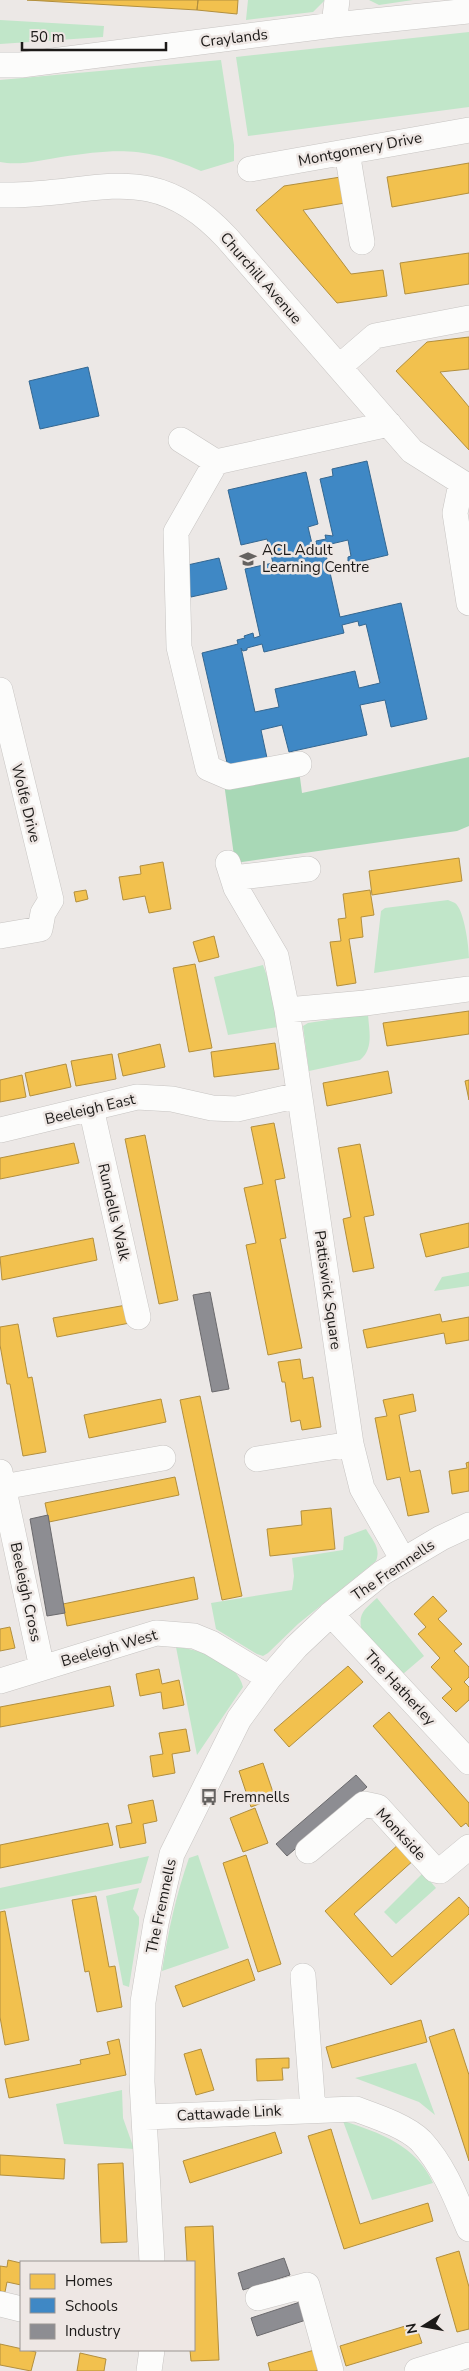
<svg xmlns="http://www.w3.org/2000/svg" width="469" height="2371" font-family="'Nunito Sans',sans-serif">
<rect width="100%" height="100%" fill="#ece8e6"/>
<path fill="#c1e6c9" d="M248 0H325L313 12 246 20Z
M369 0H413L379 5Z
M0 20 104 26 103 37 0 44Z
M469 32V107L248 136 236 57Z
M221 60 234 145V161L201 171C148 147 118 148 61 157 42 160 19 166 0 162V80Z
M448 900C450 901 453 902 455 903 464 909 469 947 469 958L374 973 381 911 385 908Z
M263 965 275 998 278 1027 228 1035 214 977Z
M368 1014C369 1031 374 1049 360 1060L309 1071 303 1026 308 1023Z
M469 1272V1286L434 1291 442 1277Z
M366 1529C373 1541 381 1548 376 1561L298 1624 268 1653 263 1656 257 1654 216 1629 211 1603 292 1590 294 1576 292 1558 343 1550 344 1537Z
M377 1598 424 1656 403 1674 362 1631C357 1614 365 1609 377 1598Z
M176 1647C198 1649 238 1662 243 1687L197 1755Z
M198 1855 229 1948 162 1971C168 1932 176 1895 189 1858Z
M149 1856 141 1883 0 1910V1888Z
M423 1873 436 1888 396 1924 384 1912Z
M139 1888 133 1909 139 1917V1924L129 1987 123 1985 106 1896Z
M416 2063 435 2115 419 2102 355 2078Z
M122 2090 123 2118 134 2149 64 2144 56 2104Z
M343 2121C379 2132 417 2146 433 2183L372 2200Z"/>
<path fill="#a8d8b6" d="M469 757V826L457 831 235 863 224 783 299 770 302 793Z"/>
<path fill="#f2c14e" stroke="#b28f3e" d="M27 0H198L197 10Z
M198 0H238L237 14 197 10Z
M469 163V193L392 207 387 177Z
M347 176 351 202 303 210 351 274 383 270 387 296 337 303 256 210 284 186Z
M469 253V284L405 294 400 263Z
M469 337V369L440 372 469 407V450L396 371 427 342Z
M459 858 462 881 372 895 369 871Z
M163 862 171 909 149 913 145 896 123 900 119 877 141 874 140 866Z
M86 890 88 899 76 902 74 892Z
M370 890 374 915 361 917 363 937 349 939 356 983 337 986 330 942 341 941 338 919 346 918 343 894Z
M214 936 219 957 199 962 193 942Z
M195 964 212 1048 189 1052 173 968Z
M469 1011V1034L387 1046 383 1023Z
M275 1043 279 1069 214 1077 211 1052Z
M160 1044 165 1067 123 1076 118 1054Z
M112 1054 116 1079 76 1086 71 1061Z
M66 1064 71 1087 30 1096 25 1073Z
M388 1071 392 1093 327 1106 323 1083Z
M22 1075 26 1097 0 1102V1080Z
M469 1080V1100L465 1081Z
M274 1123 285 1178 275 1180 286 1238 280 1239 302 1348 268 1355 246 1245 256 1243 244 1188 263 1184 251 1127Z
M145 1135 178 1300 159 1304 125 1139Z
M74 1143 79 1163 0 1179V1158Z
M360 1144 374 1215 364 1217 374 1268 353 1272 343 1219 351 1217 338 1148Z
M469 1223V1247L426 1257 420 1234Z
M93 1238 97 1260 2 1280 0 1257Z
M132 1304 135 1322 57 1337 53 1318Z
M440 1314 442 1322 469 1317V1340L446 1344 444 1333 367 1348 363 1330Z
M18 1324 28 1378 32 1377 46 1452 23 1456 10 1384H7L0 1345V1327Z
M300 1359 303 1379 313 1377 321 1427 302 1430 300 1420 291 1422 285 1382H282L278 1362Z
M413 1394 416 1411 399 1415 410 1472 420 1470 429 1512 408 1516 400 1477 387 1480 375 1418 387 1416 383 1400Z
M200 1396 242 1596 222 1600 180 1400Z
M161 1399 166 1422 89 1438 84 1415Z
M469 1462V1491L452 1494 449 1471 467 1468 466 1463Z
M175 1477 179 1495 49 1522 45 1503Z
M331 1508 335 1549 270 1556 267 1529 302 1525 301 1511Z
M194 1577 198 1599 67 1626 63 1604Z
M433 1596 447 1611 438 1619 462 1644 454 1651 469 1667V1677L464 1682 469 1687V1700L456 1712 442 1698 452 1689 431 1667 440 1658 418 1634 426 1627 414 1614Z
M10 1627 15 1648 0 1651V1629Z
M348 1666 363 1682 289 1747 274 1730Z
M159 1669 162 1684 179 1680 184 1705 163 1709 161 1692 140 1696 136 1674Z
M110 1686 114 1706 0 1727V1707Z
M389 1712 469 1803V1827L466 1823 461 1827 373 1726Z
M186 1729 190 1751 172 1754 175 1773 153 1777 150 1756 163 1754 159 1733Z
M263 1763 275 1798 251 1807 239 1771Z
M153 1800 157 1821 143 1824 146 1843 120 1848 116 1826 132 1823 128 1805Z
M255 1808 268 1843 243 1852 230 1818Z
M108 1823 113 1845 0 1868V1845Z
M400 1843 415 1859 354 1914 392 1957 459 1897 469 1908V1914L391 1985 325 1911Z
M246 1855 281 1964 258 1972 223 1863Z
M96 1896 109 1967 115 1966 122 2007 97 2012 89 1971 85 1972 72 1900Z
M5 1911 29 2040 5 2045 0 2017V1912Z
M248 1959 255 1980 183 2007 175 1986Z
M421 2020 427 2042 332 2068 326 2047Z
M454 2029 469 2075V2161L429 2037Z
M119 2039 126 2075 9 2098 5 2079 81 2064 80 2060 110 2054 107 2042Z
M201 2049 214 2090 196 2095 184 2054Z
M289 2058V2068H282L283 2080 257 2081 256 2059Z
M331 2129 360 2224 428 2203 433 2221 344 2249 308 2136Z
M275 2132 282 2153 190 2183 183 2161Z
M0 2155 65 2159 64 2179 0 2175Z
M123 2163 127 2242 101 2243 98 2164Z
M213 2226 219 2360 191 2361 190 2350H194V2262H187L185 2227Z
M459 2251 469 2287V2329L457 2332 436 2258Z
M8 2260 21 2263V2285L7 2282 5 2292 0 2291V2266L7 2267Z
M415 2323 422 2343 346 2366 340 2346Z
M0 2344 36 2352 31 2371 0 2365Z
M318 2349 323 2369 315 2371H270L268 2363Z
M80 2353 106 2359 104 2371H77Z"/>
<path fill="#3f88c5" stroke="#346791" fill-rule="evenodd" d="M88 367 99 416 40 429 29 381Z
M367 461 388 555 354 563 353 560 348 561V557L351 556 348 540 331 544V548L327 549 326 546H324L340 617 401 603 427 719 391 727 385 700 360 705 367 735 289 752 282 725 261 730 267 758 228 767 202 653 238 644 237 640 245 638 244 636 253 633 254 638 260 636 245 569 273 563 267 539 241 545 228 490 306 472 318 524 308 527 314 552 318 551 316 541 326 539 325 535 333 536 320 479 333 476 332 469ZM358 621 359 626 366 624 380 683 359 688 355 671 275 689 279 707 255 712 241 648 243 651 247 650V648L262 644 264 652 344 633 342 625Z
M219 558 227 589 191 597 183 566Z"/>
<path fill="#8d8d92" stroke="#6b6a6d" d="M210 1292 229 1389 212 1392 193 1295Z
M48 1515 65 1613 47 1616 30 1519Z
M356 1775 367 1787 287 1856 276 1844Z
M284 2258 290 2275 243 2290 238 2273Z
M300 2302 306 2320 257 2336 251 2318Z"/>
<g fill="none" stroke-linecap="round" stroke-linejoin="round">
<g stroke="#c7c4c2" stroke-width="26">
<path id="minor" d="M334 25 337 0
M0 65H21L334 25 469 11
M347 152 362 242
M250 169 469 130
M0 195C94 198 149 154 227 238L412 451 469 487
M339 367 375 336 469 318
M181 440 216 462
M461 484 455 513 469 603
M0 690 51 900 43 913 40 929 0 936
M299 764 229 777 208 768 179 647 176 532 216 462 389 424
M228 863 236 888 276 956 287 1010 351 1444 362 1488 403 1560
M233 878 308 869
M287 1010 365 1003 469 989
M91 1108 138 1317
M0 1130 137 1097 172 1099 212 1108 237 1109 299 1095
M257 1459 351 1444
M0 1472 42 1668
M3 1487 163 1458
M331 1614 469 1762
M0 1681 156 1633 194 1636 211 1643 269 1678
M308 1851 364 1804 378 1807 435 1870 440 1871 469 1847
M303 1976 313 2110
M145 2117 356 2109C375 2116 406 2126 421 2141 444 2166 456 2198 469 2229
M152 2262 142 2082 143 2002 156 1923 172 1854 239 1719 269 1678 296 1647 331 1614 382 1573 441 1538 469 1525
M258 2298 307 2285 331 2371
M0 2304 21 2309
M149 2371 152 2350
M417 2371 469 2355"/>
</g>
<use href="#minor" stroke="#fcfcfb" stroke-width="25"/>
</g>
<defs>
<g id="university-bare" transform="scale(1.35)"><path d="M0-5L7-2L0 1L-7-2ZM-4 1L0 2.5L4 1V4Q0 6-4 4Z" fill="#656260" stroke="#eee7e4" stroke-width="2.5" paint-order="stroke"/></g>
<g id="bus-bare" transform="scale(1.35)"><path d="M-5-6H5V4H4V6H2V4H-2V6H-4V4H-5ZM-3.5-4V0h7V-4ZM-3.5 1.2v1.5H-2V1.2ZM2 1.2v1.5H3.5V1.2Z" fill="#656260" stroke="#eee7e4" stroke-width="2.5" paint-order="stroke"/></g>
</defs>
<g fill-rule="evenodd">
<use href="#university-bare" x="248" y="559"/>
<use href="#bus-bare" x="209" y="1797"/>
</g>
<g text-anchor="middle" stroke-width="5" stroke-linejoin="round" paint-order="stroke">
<g font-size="15" fill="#1c1a18" stroke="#eee7e4">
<text transform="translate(234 38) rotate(-7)" y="5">Craylands</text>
<text transform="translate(360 149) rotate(-11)" y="5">Montgomery Drive</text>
<text transform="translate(261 278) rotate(49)" y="5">Churchill Avenue</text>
<text transform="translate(26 803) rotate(76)" y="5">Wolfe Drive</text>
<text transform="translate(90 1109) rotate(-13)" y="5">Beeleigh East</text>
<text transform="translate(114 1212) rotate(77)" y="5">Rundells Walk</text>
<text transform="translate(328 1290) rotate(82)" y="5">Pattiswick Square</text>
<text transform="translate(393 1570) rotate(-34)" y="5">The Fremnells</text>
<text transform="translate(26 1592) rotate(78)" y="5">Beeleigh Cross</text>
<text transform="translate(109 1648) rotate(-16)" y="5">Beeleigh West</text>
<text transform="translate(400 1688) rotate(47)" y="5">The Hatherley</text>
<text transform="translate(401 1834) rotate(47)" y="5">Monkside</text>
<text transform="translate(161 1906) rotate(-78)" y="5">The Fremnells</text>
<text transform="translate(229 2113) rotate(-3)" y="5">Cattawade Link</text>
</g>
<g font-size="15" fill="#1c1a18" stroke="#eee7e4" text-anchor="start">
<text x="262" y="555">ACL Adult<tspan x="262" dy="17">Learning Centre</tspan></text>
<text x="223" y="1802">Fremnells</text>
</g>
</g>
<rect x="20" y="2261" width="175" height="90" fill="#eee7e4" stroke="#9a9592"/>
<rect x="30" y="2274" width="25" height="15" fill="#f2c14e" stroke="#9a9592"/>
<text x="65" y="2286" font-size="15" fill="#1c1a18">Homes</text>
<rect x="30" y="2298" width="25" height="15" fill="#3f88c5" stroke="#9a9592"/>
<text x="65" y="2311" font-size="15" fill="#1c1a18">Schools</text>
<rect x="30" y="2324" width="25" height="15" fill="#8d8d92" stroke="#9a9592"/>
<text x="65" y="2336" font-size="15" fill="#1c1a18">Industry</text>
<g transform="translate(424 2326) rotate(259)" stroke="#eee7e4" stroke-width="4" paint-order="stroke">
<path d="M0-4L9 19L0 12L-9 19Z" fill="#1c1a18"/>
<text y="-8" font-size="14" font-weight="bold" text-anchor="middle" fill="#1c1a18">N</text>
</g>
<path d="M22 42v8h144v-8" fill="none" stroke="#1c1a18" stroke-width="2.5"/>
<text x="30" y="42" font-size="15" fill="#1c1a18" stroke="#eee7e4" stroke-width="4" paint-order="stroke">50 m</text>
</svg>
